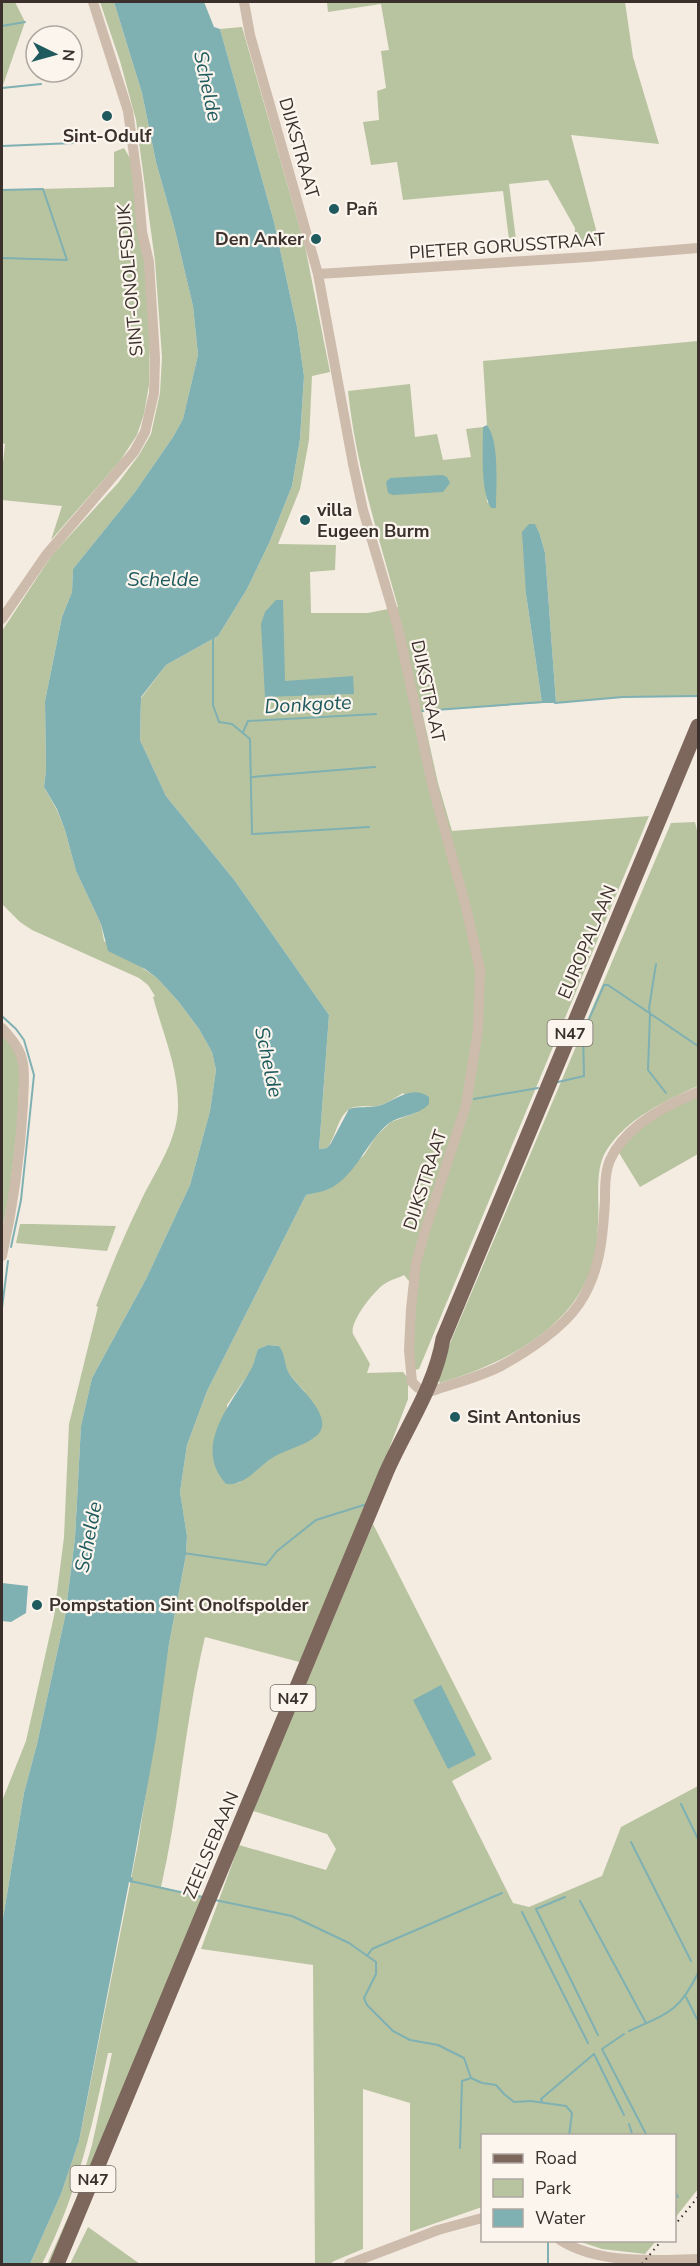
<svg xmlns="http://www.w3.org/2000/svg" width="700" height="2266" font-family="'Nunito Sans',sans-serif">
<rect width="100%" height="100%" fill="#f4ebe1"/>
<path fill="#b8c4a0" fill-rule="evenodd" d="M2 2H15L25 22 2 88Z
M100 2H114L142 93 156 162 174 226 193 306 198 355 183 419 173 437 135 492 73 569 72 592 62 617 45 701 46 770 44 787 57 810 65 830 76 871 101 924 104 941 157 978 178 1001 199 1029 212 1052 216 1070 210 1111 190 1185 146 1279 92 1378 81 1426 75 1538 65 1617 37 1744 24 1793 2 1924V1801L26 1741 54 1616 64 1537 69 1424 98 1307 96 1306C109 1272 123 1238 139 1205 153 1174 177 1143 178 1108 179 1069 163 1034 153 997L155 996 148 985 139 978 32 930 20 922 2 904V631L52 555 118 483 139 455 151 434 160 393 162 357 155 261 136 120 120 61Z
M327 2H625L633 57 659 144 571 135 599 241 574 245 575 228 548 180 509 184 517 248H510L503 191 403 200 397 162 371 165 363 122 379 120 377 91 386 88 381 51 389 50 381 4 328 12Z
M242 27 305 246 330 372 312 376 309 440 300 489 278 544 336 545 335 570 310 572 311 613H368L398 607C378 535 356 466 348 391L410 384 415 437 437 434 443 460 471 457 466 429 483 427 487 502 496 508 490 430 487 425 483 361 698 341V696L623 697 556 703 545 553 540 535 535 525 529 524 526 594 542 703 422 711 438 783 452 831 649 816 419 1369 415 1370 410 1362 413 1286 404 1275C399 1278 392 1279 386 1283 375 1289 349 1322 353 1334L370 1364 367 1373 403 1372 408 1378V1399L307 1664 205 1637C185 1720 180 1804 161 1887L203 1897 52 2264H47L76 2199 92 2145 112 2053H108C92 2127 77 2196 42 2264H30L61 2194 79 2141 138 1844 169 1644 186 1555 187 1536 180 1492 187 1445 207 1391 306 1195 329 1189 364 1155 376 1136 391 1122 418 1112 403 1093C396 1097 389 1102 381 1105 371 1109 357 1103 348 1110 337 1119 336 1137 327 1148L319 1149 329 1015 235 881 166 796 140 740 141 698 166 665 218 636 247 589 270 541 292 486 300 439 304 376 297 327 274 222 220 29ZM268 1345 279 1346 288 1373 305 1392 315 1437 275 1455 238 1483 226 1484 227 1405 252 1369 258 1349Z
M124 148 131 160 143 240 150 341 149 385 144 414 137 435 120 461 51 540 62 506 2 500V473L5 444 2 443V190L114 187V152Z
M695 822 698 835V1086C665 1101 626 1119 606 1151 594 1171 600 1201 598 1224 597 1242 596 1261 588 1277 563 1335 497 1366 440 1383L438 1380 439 1371 453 1336 671 823Z
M2 1033 15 1050 20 1065 17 1129 9 1197 2 1230Z
M698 1092V1154L640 1187 616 1148 629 1132Z
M20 1224H33L116 1226 107 1251 16 1243Z
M373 1524 492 1759 452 1781 513 1903 529 1907 602 1876 621 1827 698 1786V2189L675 2218 674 2136H482V2207L410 2232V2103L363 2089V2249L334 2261 330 2264H315L313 1965 201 1949 239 1845 326 1870 336 1849 327 1834 253 1811Z
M88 2227 140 2264H70Z
M578 2241H656L645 2254 602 2249Z"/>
<path fill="#7fb0b2" d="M114 2H204L214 27 220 29 274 222 297 327 304 376 300 439 292 486 270 541 247 589 218 636 166 665 141 697 140 740 166 796 235 881 329 1015 319 1149 327 1148 331 1143 349 1109C359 1106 368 1108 378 1106 396 1101 410 1084 429 1097V1104C418 1116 400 1115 388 1124 365 1143 357 1175 329 1189 322 1192 313 1193 306 1195L207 1391 187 1445 180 1492 187 1536 186 1555 169 1644 156 1738 131 1877 133 1878 132 1883 129 1882 79 2141 61 2194 30 2264H2V1924L24 1793 37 1744 65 1617 75 1538 81 1426 92 1378 146 1279 190 1185 210 1111 216 1070 212 1052 199 1029 178 1001 157 978 145 969 108 951 101 924 76 871 65 830 57 809 44 787 46 770 45 701 62 617 72 592 73 569 135 492 173 437 183 419 198 355 193 306 174 226 156 162 142 93Z
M487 425C500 442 496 487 496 508H491C480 490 483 449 483 427Z
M442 475 447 477 450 483 443 492 393 495 388 493 386 482 390 478Z
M529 524H535L540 535 545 553 556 703H542L526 594 522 532Z
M276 600H283L285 681 353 676 354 694 265 697 261 624 265 612Z
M268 1345 279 1346C286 1355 284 1367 290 1375 300 1389 338 1420 315 1437 302 1447 283 1450 269 1460 257 1469 243 1486 226 1484 192 1446 231 1405 250 1371 254 1365 255 1357 258 1349Z
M2 1583 28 1586 26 1613 11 1622 2 1621Z
M441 1685 476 1755 448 1769 413 1700Z"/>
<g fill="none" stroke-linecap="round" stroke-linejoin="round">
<path stroke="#7fb0b2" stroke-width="2" d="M2 26 25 22
M2 88 41 84
M2 146 74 143
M2 190 43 189 67 260 2 258
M213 637V705L219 722 232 724 250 739 252 834 369 827
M555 703 623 697 698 696
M422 711 543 702
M243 732 248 721 376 714
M252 777 375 767
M656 964 649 1008 650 1014 648 1070 666 1093
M3 1017 16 1029 24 1040 34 1075 21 1200 11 1247
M558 1082 584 1076 583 1033 604 985H608L698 1046
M474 1099 538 1088
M2 1308 8 1261
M183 1553 266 1565 277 1551 316 1520 367 1504
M681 1804 698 1839
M631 1842 691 1961
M130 1881 203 1897
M565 1897 536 1909 598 2035
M215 1900 292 1916 349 1943 376 1962V1974L364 1998 367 2005 393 2031 410 2040 438 2045 464 2058 471 2078 482 2083 496 2085 504 2094 514 2102 531 2101 566 2106 572 2113 569 2136
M580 1901 646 2023
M522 1912 588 2043
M367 1956 372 1949 502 1893
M686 1997 698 2021
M629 2031C668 2013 679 2012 698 1973
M624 2034 602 2049 647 2136
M542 2101 541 2099 594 2054 624 2115
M625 2136 632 2134 629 2124
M460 2148 462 2081 471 2078
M674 2190 678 2197
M548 2264V2240"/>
<path stroke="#cdbbac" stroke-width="10" d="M244 2 250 35 318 274 353 464 363 510 398 628 432 784 466 907 480 970 478 1030 466 1105 425 1231 416 1263 411 1309 409 1350 412 1382 418 1388
M318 274 588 257 698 248
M2 619 46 555 134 452 145 432 154 393 155 358 149 262 142 232 138 184 128 111 93 2
M2 1028C10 1037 19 1047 22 1059 26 1073 23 1090 23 1105 20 1156 13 1207 2 1256
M425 1391H432C455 1383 480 1377 501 1366 527 1352 562 1329 579 1304 600 1273 603 1237 605 1200 605 1187 605 1172 610 1160 625 1126 666 1105 698 1092
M560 2240C600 2265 654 2260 698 2259
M349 2264 438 2230 482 2218"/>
<path stroke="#7d675c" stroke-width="15" d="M57 2264 386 1473C405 1429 435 1387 443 1339L698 726"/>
<path stroke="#3b302b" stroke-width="2" stroke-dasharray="1.5 4.5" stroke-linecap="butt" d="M674 2226 698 2197
M642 2264 662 2240"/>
</g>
<g fill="#1f5a5e" stroke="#fbf5ee" stroke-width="2">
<circle cx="107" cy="116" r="6"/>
<circle cx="334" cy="209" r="6"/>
<circle cx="316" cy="239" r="6"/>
<circle cx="305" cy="520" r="6"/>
<circle cx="455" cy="1417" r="6"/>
<circle cx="37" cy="1605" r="6"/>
</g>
<g text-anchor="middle" stroke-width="4.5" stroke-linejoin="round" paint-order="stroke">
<g fill="#fbf5ee" stroke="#756b66" stroke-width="1.5">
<rect x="547.5" y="1020" width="45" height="26" rx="4.5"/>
<rect x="270.5" y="1685" width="45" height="26" rx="4.5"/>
<rect x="70.5" y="2166" width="45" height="26" rx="4.5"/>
</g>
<g font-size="16" font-weight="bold" fill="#3b302b">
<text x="570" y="1039">N47</text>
<text x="293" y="1704">N47</text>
<text x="93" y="2185">N47</text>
</g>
<g font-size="18" font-weight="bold" fill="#3b302b" stroke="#fbf5ee" text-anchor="start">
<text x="107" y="142" text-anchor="middle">Sint-Odulf</text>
<text x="346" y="215">Pañ</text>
<text x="304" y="245" text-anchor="end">Den Anker</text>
<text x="317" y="516">villa<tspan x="317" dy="21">Eugeen Burm</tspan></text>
<text x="467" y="1423">Sint Antonius</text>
<text x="49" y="1611">Pompstation Sint Onolfspolder</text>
</g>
<g font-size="18" fill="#3b302b" stroke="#fbf5ee">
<text transform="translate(299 148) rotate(74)" y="6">DIJKSTRAAT</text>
<text transform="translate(507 246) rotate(-4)" y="6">PIETER GORUSSTRAAT</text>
<text transform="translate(130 280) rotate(-95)" y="6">SINT-ONOLFSDIJK</text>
<text transform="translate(428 691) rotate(78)" y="6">DIJKSTRAAT</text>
<text transform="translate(587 942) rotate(-67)" y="6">EUROPALAAN</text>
<text transform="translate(425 1180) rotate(-72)" y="6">DIJKSTRAAT</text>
<text transform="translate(211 1845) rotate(-67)" y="6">ZEELSEBAAN</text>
</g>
<g font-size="20" font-style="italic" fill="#1f5a5e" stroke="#fbf5ee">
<text transform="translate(208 86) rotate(78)" y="7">Schelde</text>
<text x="163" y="586">Schelde</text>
<text transform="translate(308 704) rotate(-3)" y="7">Donkgote</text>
<text transform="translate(269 1062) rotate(78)" y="7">Schelde</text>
<text transform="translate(88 1537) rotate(-79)" y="7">Schelde</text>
</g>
</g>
<rect width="700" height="2266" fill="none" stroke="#3b302b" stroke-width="6"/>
<rect x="481" y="2134" width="195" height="108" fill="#fbf5ee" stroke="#aea6a0" stroke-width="1.5"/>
<rect x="493" y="2154" width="30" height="9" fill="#7d675c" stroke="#aea6a0" stroke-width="1.5"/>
<text x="535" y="2164" font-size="18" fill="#3b302b">Road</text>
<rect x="493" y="2179" width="30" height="18" fill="#b8c4a0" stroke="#aea6a0" stroke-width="1.5"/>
<text x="535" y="2194" font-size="18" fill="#3b302b">Park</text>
<rect x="493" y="2209" width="30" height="18" fill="#7fb0b2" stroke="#aea6a0" stroke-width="1.5"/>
<text x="535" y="2224" font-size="18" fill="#3b302b">Water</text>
<g transform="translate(54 54) rotate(95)"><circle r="28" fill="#fbf5ee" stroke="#aea6a0" stroke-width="1.5"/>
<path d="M0-4.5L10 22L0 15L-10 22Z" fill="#1f5a5e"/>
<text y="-9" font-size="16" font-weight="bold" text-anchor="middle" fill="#3b302b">N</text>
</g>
</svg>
